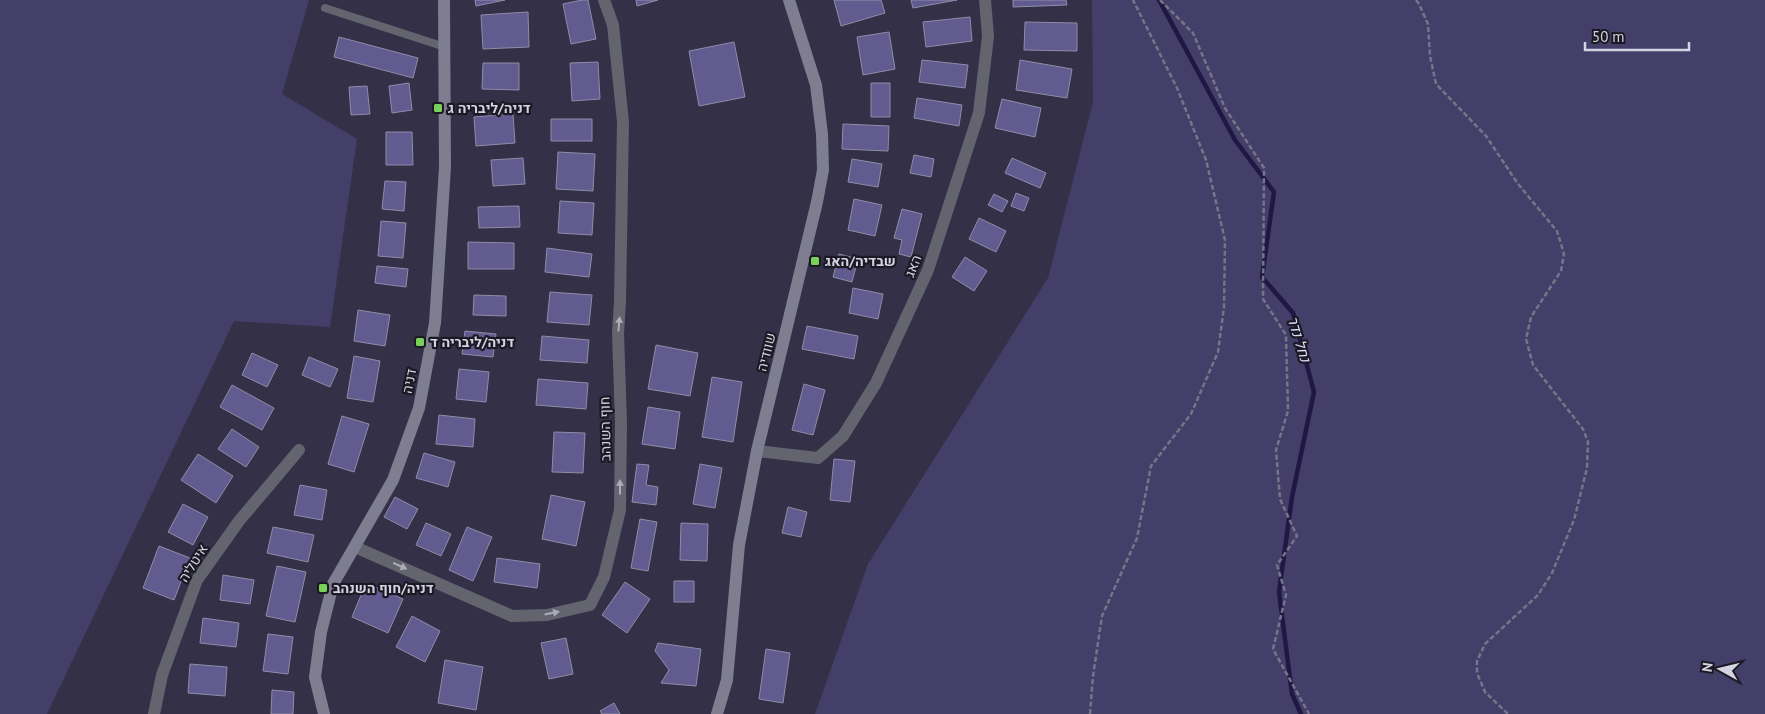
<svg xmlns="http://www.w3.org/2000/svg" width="1765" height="714" font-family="'PT Sans',Heebo,sans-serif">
<rect width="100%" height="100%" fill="#333047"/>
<path fill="#443f69" d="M0 0H309L282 94 357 139 330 327 234 321 47 714H0Z
M1092 0H1765V714H815L868 564 1048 278 1093 102Z"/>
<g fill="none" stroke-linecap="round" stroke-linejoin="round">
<path stroke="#201744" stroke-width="4.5" d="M1159 0 1235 140 1274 192 1262 277 1293 313 1314 392 1292 497 1279 592 1292 694 1301 714"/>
</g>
<path fill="#615b8f" stroke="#8f8da8" d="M475 0H505L476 6Z
M582 0H588L596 39 571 44 563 4Z
M636 0H658L637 6Z
M834 0H881L885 13 841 26Z
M911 0H957L913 8Z
M1013 0H1066L1067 5 1013 7Z
M528 12 529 47 483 49 481 15Z
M970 17 972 41 926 47 923 22Z
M1025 22 1077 23V51L1024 50Z
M889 32 895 69 863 75 857 37Z
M339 37 418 58 413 78 334 57Z
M734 42 745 97 699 106 689 51Z
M922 60 968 65 965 88 919 82Z
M1020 60 1072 69 1067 98 1016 90Z
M598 62 600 99 572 101 570 63Z
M483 63H519V90L482 89Z
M409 83 412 110 392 113 389 86Z
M871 83H890V117H871Z
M367 86 370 114 351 115 349 87Z
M917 98 962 105 959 126 914 118Z
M1002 99 1041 108 1035 137 995 128Z
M513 114 515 143 476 146 474 117Z
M551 119H592V141H551Z
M843 124 889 126 888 151 842 149Z
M386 132H412L413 165H386Z
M558 152 595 154 593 191 556 189Z
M914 155 934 159 931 177 910 173Z
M523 158 525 184 493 186 491 160Z
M1012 158 1046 173 1040 188 1005 173Z
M852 159 882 164 878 187 848 182Z
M385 181 406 182 404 211 382 209Z
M1016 193 1029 198 1024 211 1011 206Z
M994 194 1008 201 1002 212 988 205Z
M854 199 882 205 875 236 848 230Z
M560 201 594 203 592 235 558 233Z
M519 206 520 227 479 228 478 207Z
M902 209 922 214 911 257 899 254 902 240 894 238Z
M979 218 1006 231 996 252 969 239Z
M381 221 406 223 403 258 378 256Z
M468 242 514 243V269H468Z
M547 248 592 254 589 277 545 272Z
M839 254 858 259 852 282 833 277Z
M965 257 987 271 974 291 952 277Z
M377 266 408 269 406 287 375 283Z
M853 288 883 294 878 319 849 313Z
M550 292 592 295 589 325 547 322Z
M474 295 506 296V316L473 315Z
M358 310 390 315 385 346 354 341Z
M807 326 858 336 854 359 802 349Z
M465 331 496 334 493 357 462 354Z
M542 336 589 340 587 363 540 360Z
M656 345 698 353 690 396 648 389Z
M252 353 278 365 267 387 242 375Z
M354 356 380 361 373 402 347 398Z
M309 357 338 369 330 387 302 375Z
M459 369 489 372 486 402 456 399Z
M712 377 742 382 733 442 702 437Z
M538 379 588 383 586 409 536 405Z
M804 384 825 390 813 435 792 430Z
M232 385 274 408 262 430 220 407Z
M648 407 680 412 675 449 642 444Z
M439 415 475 419 473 447 436 444Z
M342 416 369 424 354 472 328 464Z
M232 429 259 447 246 467 218 449Z
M554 432 585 433 583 473 552 472Z
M424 453 455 462 448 487 416 478Z
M198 454 233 476 216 503 181 480Z
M834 459 855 461 850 502 830 500Z
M637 464 649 465 646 485 658 487 656 505 632 502Z
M700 464 722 468 715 508 693 504Z
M300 485 327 490 322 520 294 515Z
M551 495 585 502 576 546 542 539Z
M395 497 418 509 407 529 384 517Z
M183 504 208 517 193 545 168 532Z
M788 507 807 512 801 537 782 533Z
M640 519 657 522 648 571 631 568Z
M426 523 451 534 441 556 416 545Z
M681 523 708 524 707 561 680 560Z
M273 527 314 535 308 562 267 553Z
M467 527 492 537 473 581 449 570Z
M159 546 190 558 174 600 143 588Z
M497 558 540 564 537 588 494 582Z
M277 566 306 572 295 622 266 616Z
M223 575 254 580 250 604 220 600Z
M674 581H694V602H674Z
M625 582 650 599 627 633 602 615Z
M366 583 403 599 388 633 352 617Z
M412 616 440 631 425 662 396 647Z
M203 618 239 623 236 647 200 643Z
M268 634 293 637 288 674 263 671Z
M566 638 573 674 549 679 541 643Z
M658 643 701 649 696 686 661 683 669 670 655 651Z
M766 649 790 653 783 703 759 699Z
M445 660 483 667 476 710 438 703Z
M190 664 227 667 225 696 188 693Z
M272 690 294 692 293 714H271Z
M614 703 620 714H602L600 711Z"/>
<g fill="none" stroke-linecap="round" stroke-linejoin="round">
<path stroke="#767588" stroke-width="2.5" stroke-dasharray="5 2.5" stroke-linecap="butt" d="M1160 0 1193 33 1225 108 1264 168 1263 299 1286 335 1288 411 1276 450 1280 499 1297 536 1277 565 1286 595 1273 649 1309 714
M1416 0 1419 4 1428 24 1430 56 1436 84 1486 136 1518 184 1557 231 1564 254 1561 271 1531 317 1526 339 1533 365 1583 429 1588 442 1587 468 1574 520 1552 573 1538 595 1485 644 1477 661V673L1485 692 1508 714
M1090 714 1093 676 1102 616 1137 538 1151 466 1191 414 1218 352 1224 307 1225 240 1206 160 1177 88 1133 0"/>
<path stroke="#64646f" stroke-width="8" d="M325 8 445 47"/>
<path stroke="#64646f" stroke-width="12" d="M757 451 818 458 843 436 876 383 928 270 979 113 988 36 985 0
M355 547 512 616 547 615 590 605 604 577 620 510 621 424 618 333 620 302 623 122 613 25 604 0
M154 714 162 675 197 580 239 521 299 450"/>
<path stroke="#7f7e90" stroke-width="12" d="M324 714 315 677 321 632 333 584 393 480 419 408 435 323 445 167 444 0
M717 714 727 680 739 545 757 451 817 202 823 170 822 134 816 85 789 0"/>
</g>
<defs><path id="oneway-solid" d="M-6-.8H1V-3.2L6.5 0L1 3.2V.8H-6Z" transform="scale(1.25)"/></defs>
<g fill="#acacb9">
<use href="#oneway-solid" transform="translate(619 324) rotate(-85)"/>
<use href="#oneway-solid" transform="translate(620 487) rotate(-90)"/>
<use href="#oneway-solid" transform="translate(400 566) rotate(24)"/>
<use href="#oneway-solid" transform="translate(552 613) rotate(-11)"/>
</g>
<g fill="#78d158" stroke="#1b1a24" stroke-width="2">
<rect x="433" y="103" width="10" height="10" rx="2.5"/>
<rect x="810" y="256" width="10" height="10" rx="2.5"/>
<rect x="415" y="337" width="10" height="10" rx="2.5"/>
<rect x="318" y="583" width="10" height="10" rx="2.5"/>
</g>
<g text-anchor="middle" stroke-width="4.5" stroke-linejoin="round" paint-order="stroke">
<g font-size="14" font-weight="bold" fill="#d3d3e1" stroke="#1b1a24" text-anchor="start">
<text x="448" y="113">דניה/ליבריה ג</text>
<text x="825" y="266">שבדיה/האג</text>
<text x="430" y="347">דניה/ליבריה ד</text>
<text x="333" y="593">דניה/חוף השנהב</text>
</g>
<g font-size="14" fill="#d3d3e1" stroke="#1b1a24">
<text transform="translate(913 266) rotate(-69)" y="5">האג</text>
<text transform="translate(766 352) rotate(-76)" y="5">שוודיה</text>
<text transform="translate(409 381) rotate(-79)" y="5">דניה</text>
<text transform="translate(605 429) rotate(-91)" y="5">חוף השנהב</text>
<text transform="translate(193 563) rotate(-58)" y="5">איטליה</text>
</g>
<g font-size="15" font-style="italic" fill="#dedcfd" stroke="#1b1a24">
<text transform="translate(1299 339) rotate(73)" y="5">נחל נדר</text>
</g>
</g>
<g transform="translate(1720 669) rotate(278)" stroke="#1b1a24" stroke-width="4" paint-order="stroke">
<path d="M0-4L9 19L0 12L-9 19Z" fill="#d3d3e1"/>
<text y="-8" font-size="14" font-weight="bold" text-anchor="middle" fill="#d3d3e1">N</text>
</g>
<path d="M1585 42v8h104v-8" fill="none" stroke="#d3d3e1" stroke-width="2.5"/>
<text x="1592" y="42" font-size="15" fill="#d3d3e1" stroke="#1b1a24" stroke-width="4" paint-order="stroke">50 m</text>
</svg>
